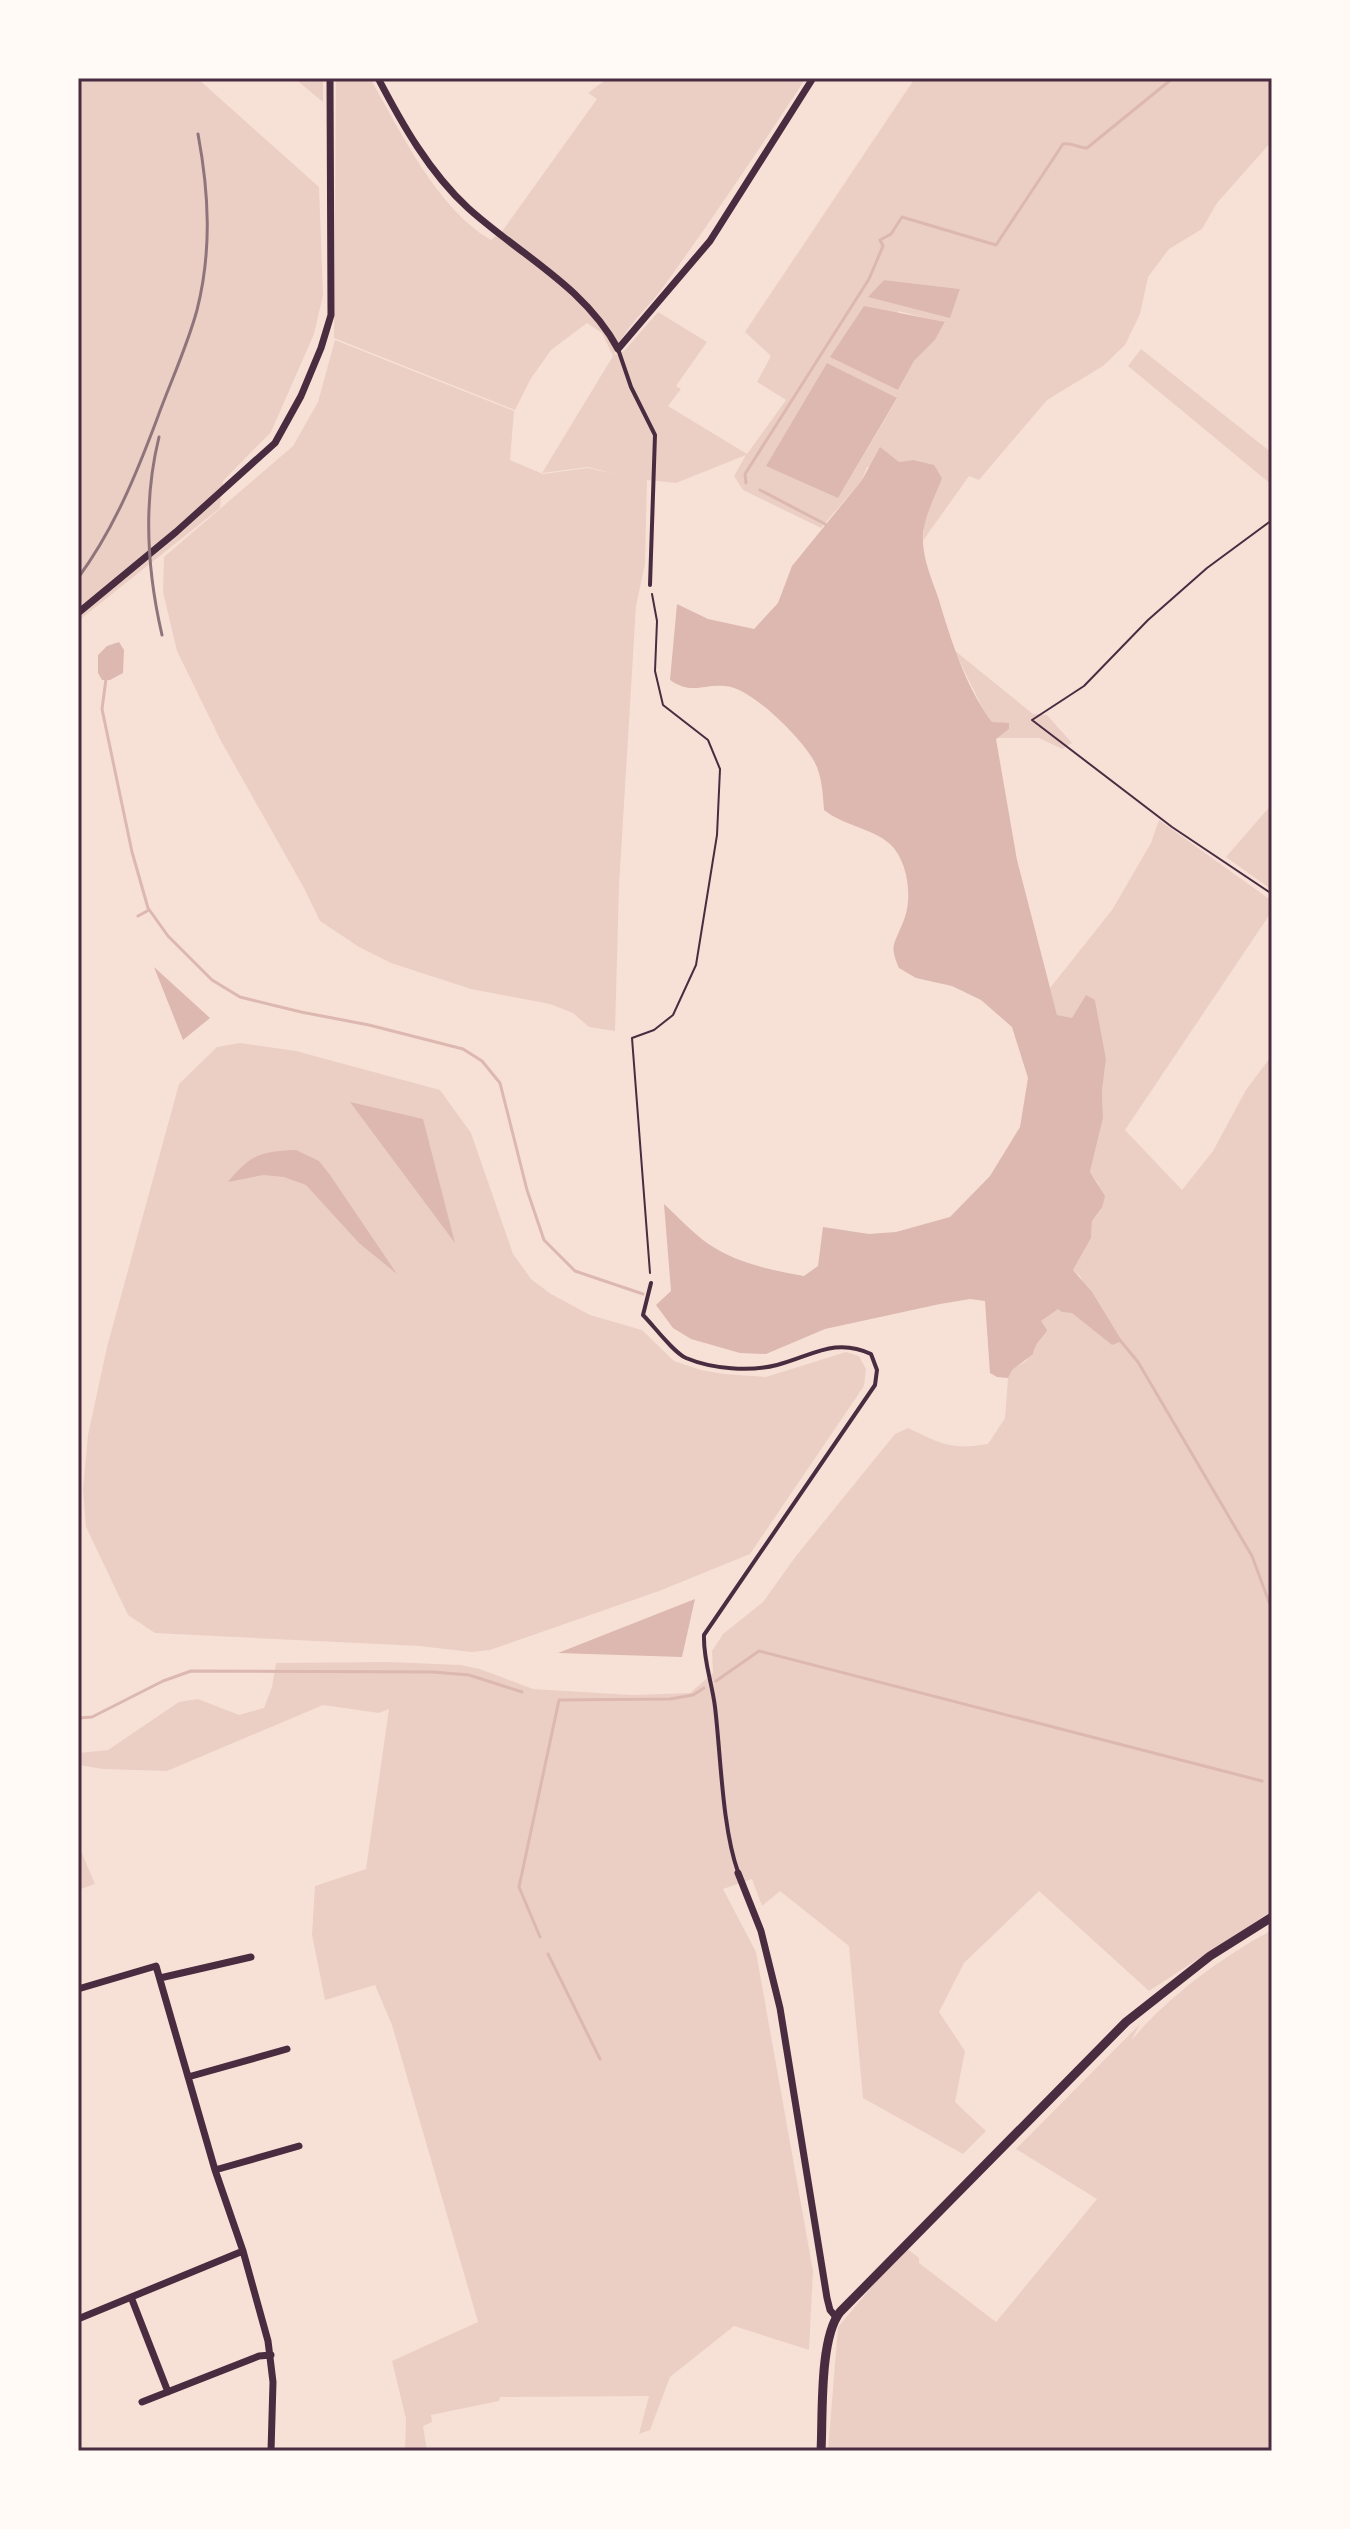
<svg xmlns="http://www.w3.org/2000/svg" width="1350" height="2529" font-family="'DejaVu Sans',sans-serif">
<rect width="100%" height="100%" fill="#f7e1d7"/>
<path fill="#ebcfc5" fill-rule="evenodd" d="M78 78H197L319 187 323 295 314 334 271 432 223 481 220 508 78 621Z
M294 78H323V102Z
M336 78H370C401 132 437 209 491 240L503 230 597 99 588 93 608 78H806C760 148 713 218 664 286 648 309 623 328 614 355L624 351 658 312 707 342 676 386 681 389 668 406 747 454 786 400 757 382 771 356 745 332 915 78H1272V141L1217 203 1202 229 1169 249 1148 277 1140 314 1125 345 1103 366 1047 400 979 480 969 476 922 542 924 529 913 460 867 467 862 480 821 528 743 490 734 476 746 455 676 483 647 480 645 564 636 606 619 886 615 1031 589 1027 573 1013 550 1004 471 989 391 963 359 947 320 921 304 888 221 741 177 651 163 592 164 557 293 446 318 402 335 340 514 411 510 460 543 474 588 468 615 474 588 467 542 473 613 356 602 333 587 323 551 350 530 380 515 410 334 338ZM884 280 960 289 950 317 869 297ZM898 311 945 323 935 340 914 361 898 390ZM827 363 897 399 838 498Z
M1141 349 1272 453V485L1128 366Z
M954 650 1033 714 1047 715 1072 743 1062 749 1039 738H996L1009 729V724L992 722 984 711Z
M1272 804V890L1226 857Z
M1159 820 1272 901V911L1125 1130 1182 1190 1213 1151 1246 1090 1272 1055V1911L1149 1991 1039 1891 964 1963 939 2012 965 2051 955 2102 986 2131 963 2154 863 2098 849 1946 780 1891 762 1906 752 1879 723 1889 756 1952 813 2271 809 2350 734 2326 670 2377 650 2430 639 2434 649 2396 500 2397 499 2401 431 2415 432 2422 423 2426 427 2451H405L406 2419 392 2361 478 2322 392 2025 375 1985 325 2000 312 1935 315 1886 366 1869 389 1709 379 1713 323 1705 167 1771 103 1769 78 1765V1753L108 1750 179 1702 198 1699 239 1715 264 1708 272 1687 276 1663 390 1662 460 1665 480 1669 533 1689 632 1695 690 1693 713 1673 712 1651 723 1634 763 1602 796 1556 895 1434 908 1428C942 1444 950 1450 988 1444L1005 1418 1008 1378 1011 1370 1026 1361 1040 1337V1321L1058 1308 1062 1312H1072L1112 1345 1080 1276 1073 1270 1091 1238 1092 1221 1102 1209 1099 1185 1090 1172 1103 1118 1102 1091 1106 1059 1095 1000 1072 1019 1057 1015 1050 988 1112 910 1151 843Z
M240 1043 296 1051 440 1090 471 1133 513 1254 532 1280 551 1294 590 1315 642 1330 674 1361 701 1370 724 1374 766 1377 846 1352 859 1356 866 1369 864 1386 750 1554 659 1591 490 1650 471 1652 419 1646 155 1633 128 1615 86 1527 83 1490 88 1435 107 1347 179 1084 217 1047Z
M78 1844 95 1884 78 1890Z
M1272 1930V2451H828L838 2327 905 2247 919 2258V2263L996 2322 1097 2199 1016 2149 1140 2024 1131 2041C1167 1997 1222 1957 1272 1930Z"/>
<path fill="#dcb8b0" d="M884 280 960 289 950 318 868 297Z
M864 306 945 322 935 340 914 361 898 390 830 357Z
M827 363 897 398 838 498 766 466Z
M880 447 899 462 913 460 934 465 942 478C935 497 921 522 923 543 924 561 932 580 938 597 951 640 965 686 992 722L1009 723V729L996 739 1017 860 1057 1015 1072 1018 1086 995 1095 1000 1106 1059 1102 1091 1103 1118 1090 1172 1105 1196 1102 1208 1092 1221 1091 1238 1073 1270 1092 1292 1122 1341 1112 1345 1072 1313 1062 1312 1058 1309 1041 1321 1047 1330C1042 1340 1036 1340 1033 1354L1012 1370 1008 1378 997 1377 990 1373 985 1301 970 1299 940 1304 825 1329 766 1354 740 1353 691 1339 673 1328 656 1305 671 1291 664 1204C678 1217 692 1232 707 1243 736 1263 770 1270 804 1276L818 1266 823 1227 869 1234 896 1232 950 1217 990 1176 1020 1127 1028 1078 1012 1027 981 1000 952 986 916 978 899 968C896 961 892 952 894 944 898 932 905 921 907 909 911 889 906 859 890 844 872 828 844 826 824 810 823 795 822 775 814 761 802 739 751 687 725 686 702 684 692 695 670 680L677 604 708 619 754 629 778 603 792 566 862 480Z
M119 642 124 650 123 673 110 680H102L98 673V655L107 646Z
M154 967 210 1018 183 1040Z
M350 1102 423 1119 455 1243Z
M296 1150 319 1161 330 1175 397 1274 359 1243 306 1185 284 1177 263 1175 228 1182C250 1155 261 1151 296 1150Z
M695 1599 682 1657 558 1653Z"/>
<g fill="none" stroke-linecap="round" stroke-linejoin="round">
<path stroke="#dcb8b0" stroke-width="3" d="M746 483 745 474 869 279 883 246 880 240 891 234 902 217 996 245 1063 144C1072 142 1078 148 1087 148L1173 78
M760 490 825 524
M106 679 102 709 132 852 148 908 168 936 212 980 240 997 301 1012 369 1025 463 1049 482 1061 500 1083 527 1190 544 1240 575 1271 643 1294
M138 916 149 910
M1119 1339 1138 1362 1252 1556 1272 1610
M716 1681 759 1651 1262 1781
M78 1718 92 1717 163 1681 191 1671 433 1672 469 1675 522 1692
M540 1937 519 1887 559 1700 670 1699 693 1695 704 1688
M548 1954 600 2059"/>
<path stroke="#4a2c40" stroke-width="2" d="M1272 520 1207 568 1148 620 1084 686 1032 720 1172 827 1272 894
M650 1273 632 1038 654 1030 673 1015 696 965 717 835 720 769 708 740 663 705 655 671 657 621 652 594"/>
<path stroke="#4a2c40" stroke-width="4" d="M618 349 631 387 655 435 650 585
M651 1283 643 1315C654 1326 673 1352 686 1358 712 1369 750 1372 777 1365 812 1356 835 1337 871 1354L877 1370 875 1385 704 1635C703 1660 712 1682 715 1707 721 1757 722 1827 738 1872"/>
<path stroke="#4a2c40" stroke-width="7" d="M378 78C402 124 429 172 468 208 520 255 584 286 618 349L710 241 813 78
M78 613 176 532 275 443 301 396 321 348 331 315 330 78
M738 1873 761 1931 780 2008 827 2298 830 2310 836 2317
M160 1978 251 1957
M78 1989 156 1966 215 2170 243 2251 268 2341 273 2382 271 2451
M188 2077 287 2049
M215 2170 299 2146
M131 2297 168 2392
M78 2319 243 2251
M142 2402 259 2356 271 2355"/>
<path stroke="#4a2c40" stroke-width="9" d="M821 2451C823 2416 819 2339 840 2312L1126 2022 1210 1956 1272 1917"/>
<path stroke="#8f747c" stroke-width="3" d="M159 437C143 502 147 570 162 635
M78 578C114 529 136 475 157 419 170 383 187 347 197 310 212 251 209 193 198 134"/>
</g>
<rect width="1350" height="2529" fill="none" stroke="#fffaf5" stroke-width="160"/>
<rect x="80" y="80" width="1190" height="2369" fill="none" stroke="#4a2c40" stroke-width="3"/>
</svg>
